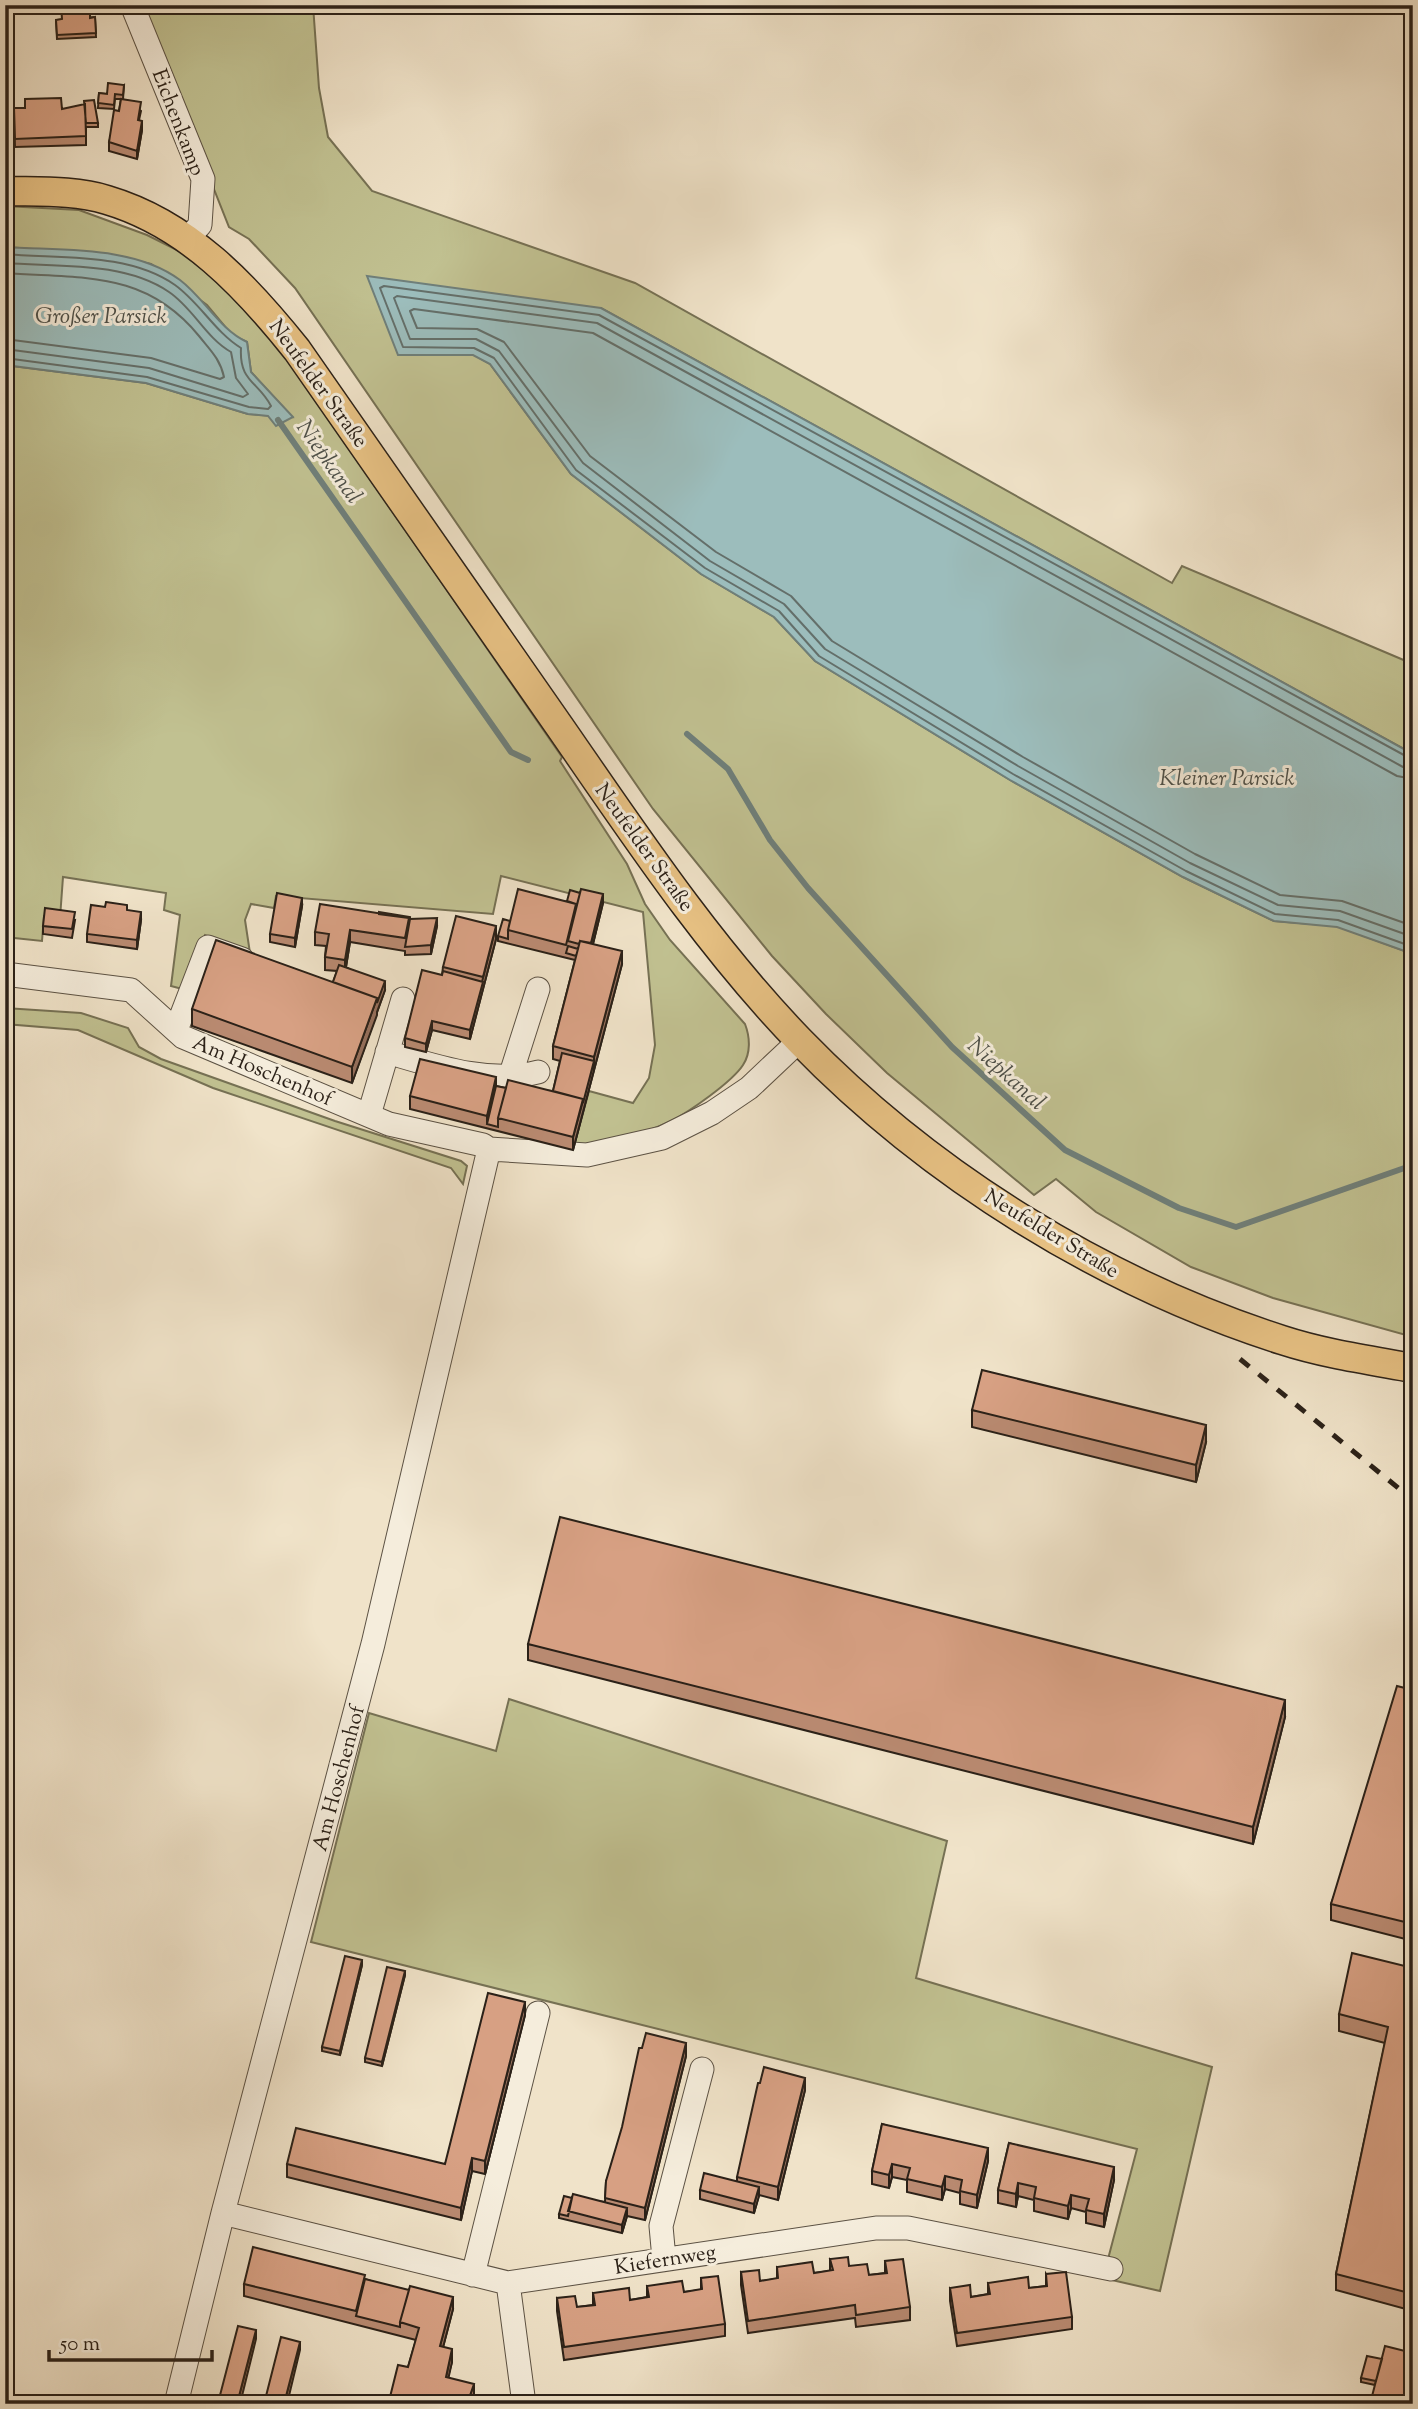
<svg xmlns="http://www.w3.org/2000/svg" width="1418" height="2409" font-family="'Sorts Mill Goudy',serif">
<rect width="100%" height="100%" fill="#f0e3c9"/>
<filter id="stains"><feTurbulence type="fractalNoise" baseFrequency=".00286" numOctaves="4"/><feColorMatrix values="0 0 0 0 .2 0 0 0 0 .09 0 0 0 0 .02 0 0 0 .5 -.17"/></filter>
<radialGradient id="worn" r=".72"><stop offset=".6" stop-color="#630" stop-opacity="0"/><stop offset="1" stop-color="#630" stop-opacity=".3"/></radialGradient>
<path fill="#c1c191" stroke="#767154" stroke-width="2" d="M141 5H313L319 88 328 137 372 191 635 283 1172 583 1182 566 1413 664V754L601 308 398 355H474L490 364 571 474 701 574 774 617 815 661 1010 780 1183 877 1274 921 1337 926 1413 954V1337L1273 1298 1191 1267 1096 1212 1056 1179 1034 1195 887 1073 826 1014 772 956 653 809 295 288 249 239 229 227Z
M5 206 79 210 147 235 181 252 237 297 290 363 562 757 560 761 627 864 645 904 670 940 745 1024C750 1037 751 1053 743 1065 732 1082 689 1112 671 1121 641 1136 606 1142 573 1150L589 1091 633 1103 649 1078 655 1045 643 912 501 876 493 914 276 896 274 908 251 904 245 920 250 953 205 935 186 990 171 986 180 915 164 910 166 893 63 877 60 918 44 916 42 941 5 937V365L146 383 248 414 292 417 251 372 247 342 232 335 207 305 151 264 105 254 5 247Z
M5 1008 81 1013 128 1028 139 1047 161 1059 335 1121 461 1161 467 1166 463 1184 451 1168 213 1088 78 1030 5 1024Z
M509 1699 947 1841 916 1978 1212 2067 1160 2291 1103 2278 1137 2149 311 1942 369 1713 496 1751Z"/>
<path fill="#9cbdbc" stroke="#6f7f7a" stroke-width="2" d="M5 247C60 251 133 245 180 280 204 298 219 329 247 342L251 372 293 417 276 426 268 416 248 414 146 383 5 365Z
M367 276 601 308 1413 754V954L1337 927 1274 921 1183 877 1010 780 815 661 774 617 701 574 571 474 490 364 473 355H398Z"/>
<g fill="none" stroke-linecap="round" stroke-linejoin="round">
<path stroke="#646f6a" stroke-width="2" d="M5 254C59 259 128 252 175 285 200 303 215 332 241 348 239 382 258 381 271 406L268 409 249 407 147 377 5 358
M5 263C57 267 124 261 169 292 193 308 206 338 231 352L236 378 248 394 243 397 149 368 5 349
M5 273C83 279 145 270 199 336 211 351 220 359 224 377L220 379 151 358 5 339
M1413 760 599 315 384 286 380 288 403 347 474 348 494 358 576 470 705 568 779 611 819 656 1013 774 1186 871 1275 914 1338 920 1413 947
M1413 769 1403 767 597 323 397 296 394 298 410 339H476L499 351 583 463 710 561 784 604 825 649 1018 766 1190 863 1278 905 1340 911 1413 937
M1413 779 1397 776 593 333 414 309 410 311 417 328 477 329 504 342 590 456 716 552 791 596 832 641 1023 757 1195 854 1280 895 1342 901 1413 926"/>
<path stroke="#6f7f7a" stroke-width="6" d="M278 420 511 752 528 760
M687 734 728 769 770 840 808 888 952 1047 1065 1150 1179 1208 1236 1227 1413 1165"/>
<g stroke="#5c5244" stroke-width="25">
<path id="minor" d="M132 5 203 179 200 225 187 239
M5 974 131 990 183 1037 389 1124 483 1145 489 1149 587 1155 662 1138 712 1113 749 1088 800 1040
M176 1030 208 947 242 959
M387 1052C435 1066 489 1085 538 1072
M510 1077 538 989
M369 1115 403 999
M223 2213 508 2283 876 2228H908L1111 2269
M664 2259 661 2226 702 2069
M473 2275 538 2013
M508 2283 524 2404
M176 2404 223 2213 373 1644 489 1149"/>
</g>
<g stroke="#2b2118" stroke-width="31">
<path id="major" d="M5 191C38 192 75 190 107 200 188 224 246 286 297 350 386 476 474 603 562 730 636 837 709 947 800 1041 931 1176 1104 1283 1282 1340 1325 1354 1369 1360 1413 1368"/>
</g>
<use href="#minor" stroke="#f5eddc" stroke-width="23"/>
<use href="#major" stroke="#e8c284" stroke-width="28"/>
<path stroke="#2b2118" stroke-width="5" stroke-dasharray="12 12" stroke-linecap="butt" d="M1240 1359 1413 1500"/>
</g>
<path fill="#b98a71" stroke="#2b2118" stroke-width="2" d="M95 17 96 37 57 39 56 20Z
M124 85 123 99 141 111 139 120 142 130 137 159 109 151V142L119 111 121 99H115L114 109 98 108 99 93 107 94Z
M14 108 62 109 98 123V127H86V145L15 147Z
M567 901 603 903 593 944 622 964 573 1150 410 1109V1096L496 1086 506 1088 553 1091 560 1061 553 1059V1046L575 960 498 941V936L510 921Z
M302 906 295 947 270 942V934Z
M410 919 437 926 431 954 405 955V951L350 942 346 967 385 990 352 1083 192 1026V1009L333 982 337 971 325 970V957L326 946 315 945V932Z
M75 920 72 938 43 934V926Z
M141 920 137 949 87 942V934Z
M496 939 470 1039 432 1030 426 1052 405 1047V1038L442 975 443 967Z
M972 1410 1206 1442 1196 1482 972 1427Z
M528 1644 1285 1717 1253 1844 528 1660Z
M1413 1690V1941L1331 1920V1904Z
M362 1965 340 2055 322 2051V2047Z
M1413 1968V2311L1336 2290V2274L1385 2043 1339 2031V2014Z
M405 1975 382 2066 365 2062V2058Z
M525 2015 485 2174 472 2171 461 2220 287 2177V2164H445Z
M686 2056 645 2220 627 2216 622 2233 559 2218V2214L572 2198 605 2202 606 2181Z
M805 2090 778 2200 759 2195 754 2213 700 2199V2190L737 2181V2177Z
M882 2124 988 2161 977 2208 960 2204V2193L945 2189 942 2200 907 2192V2180L892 2177 889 2188 872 2184V2171Z
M1009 2143 1114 2180 1104 2227 1086 2223V2212L1071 2208 1068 2219 1034 2211V2200L1018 2196 1016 2207 998 2203V2190Z
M830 2259 869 2275 885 2273V2261L910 2307V2320L856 2327 855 2318 748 2333 741 2285V2272L760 2281 777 2279V2267L814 2273 830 2271Z
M1046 2274 1072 2317V2329L957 2346 950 2301V2288L971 2297 988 2294V2283L1029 2288 1046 2286Z
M701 2278 725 2324V2336L564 2360 557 2311V2298L577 2307 593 2305V2293L630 2300 647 2297V2286L684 2292 701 2290Z
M365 2279 453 2309 443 2347 452 2362 448 2377 474 2397 471 2404H389V2401L408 2367 416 2340 244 2296V2284Z
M1382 2359 1375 2385 1361 2382V2378Z"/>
<path fill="#96705c" stroke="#2b2118" stroke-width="2" d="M142 121V130L137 159V151Z
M603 894V903L590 956V947Z
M302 898V906L295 947V938Z
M141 912V920L137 949V940Z
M437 918V926L431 954V945Z
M496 926V939L470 1039V1030Z
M350 930V942L345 973V960Z
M622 951V964L594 1070V1057Z
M385 981V990L377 1012V1015L352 1083V1067L377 998Z
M432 1021V1030L426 1052V1044Z
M594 1061V1070L573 1150V1137Z
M496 1077V1090L487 1124V1116Z
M1206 1425V1442L1196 1482V1465Z
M1285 1700V1717L1253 1844V1827Z
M362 1960V1965L340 2055V2051Z
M405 1971V1975L382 2066V2062Z
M525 2002V2015L485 2174V2161Z
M686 2043V2056L645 2220V2208Z
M805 2078V2090L778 2200V2187Z
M988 2148V2161L977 2208V2195Z
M472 2158V2171L461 2220V2208Z
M892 2164V2177L889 2188V2175Z
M1114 2167V2180L1104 2227V2214Z
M945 2176V2189L942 2200V2187Z
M1018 2183V2196L1016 2207V2194Z
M759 2187V2196L754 2213V2204Z
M1071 2195V2208L1068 2219V2206Z
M627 2208V2216L622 2233V2225Z
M453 2297V2309L440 2359V2346Z
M256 2330V2339L240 2404H237Z
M300 2342V2350L287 2404H284Z
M452 2349V2362L446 2389V2377Z
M474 2384V2397L471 2404H467Z"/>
<path fill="#d7a083" stroke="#2b2118" stroke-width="2" d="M61 5H90V18L95 17 96 33 57 35 56 20 62 19Z
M108 83 124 85 123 95 115 94 114 105 98 103 99 93 107 94Z
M61 98 62 109 85 104 86 136 15 139 14 108H25V99Z
M121 99 141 102 138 120 142 121 137 151 109 142 114 110 119 111Z
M94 100 98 123H86L84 101Z
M518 889 576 904 566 945 508 930Z
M581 889 603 894 591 943 580 941 579 944 568 941Z
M570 890 580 893 576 908V904L567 901Z
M277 893 302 898 295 938 270 934Z
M106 902 127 905V910L141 912 137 940 87 934 91 905 105 907Z
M320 904 409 918 405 938 350 930 345 960 325 957 329 934 315 932Z
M45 908 75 912 72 929 43 926Z
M379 912 410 917 409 925V918L379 914Z
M456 916 496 926 483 977 443 967Z
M437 918 431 945 405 947 410 919Z
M503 919 510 921 508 930V939L498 936Z
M216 940 377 998 352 1067 192 1009Z
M580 941 622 951 594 1057 553 1046Z
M568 946 578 949 576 956 566 953Z
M339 965 385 981 377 1003V998L333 982Z
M422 970 442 975 443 971 483 982 470 1030 432 1021 426 1044 405 1038Z
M562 1053 594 1061 583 1103V1099L553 1091Z
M420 1059 496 1077 487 1116 410 1096Z
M508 1080 583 1099 573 1137 498 1118Z
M496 1086 506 1088 498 1118V1127L487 1124Z
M982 1370 1206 1425 1196 1465 972 1410Z
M560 1517 1285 1700 1253 1827 528 1644Z
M1397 1686 1413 1690V1924L1331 1904Z
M1352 1953 1413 1968V2294L1336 2274 1388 2027 1339 2014Z
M345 1956 362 1960 340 2051 322 2047Z
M387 1967 405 1971 382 2062 365 2058Z
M488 1993 525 2002 485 2161 472 2158 461 2208 287 2164 296 2128 445 2164Z
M646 2033 686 2043 645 2208 605 2198 606 2181 622 2127 639 2048H642Z
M764 2067 805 2078 778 2187 737 2177 758 2083H760Z
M882 2124 988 2148 977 2195 960 2191 962 2180 945 2176 942 2187 907 2179 910 2168 892 2164 889 2175 872 2171Z
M1009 2143 1114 2167 1104 2214 1086 2210 1089 2199 1071 2195 1068 2206 1034 2198 1036 2187 1018 2183 1016 2194 998 2190Z
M704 2173 759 2187 754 2204 700 2190Z
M573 2194 627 2208 622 2225 568 2211Z
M564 2196 572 2198 568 2216 559 2214Z
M253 2247 365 2275 356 2311 244 2284Z
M848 2257 849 2266 867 2264 869 2275 887 2273 885 2261 903 2259 910 2307 856 2315 855 2305 748 2321 741 2272 759 2270 760 2281 778 2278 777 2267 812 2262 814 2273 833 2270 830 2259Z
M1066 2272 1072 2317 957 2333 950 2288 970 2285 971 2297 990 2294 988 2283 1028 2277 1029 2288 1047 2286 1046 2274Z
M718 2276 725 2324 564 2347 557 2298 575 2296 577 2307 595 2305 593 2293 629 2288 630 2300 649 2297 647 2286 682 2281 684 2292 702 2289 701 2278Z
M365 2279 409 2290 400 2322V2327L356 2316Z
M410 2286 453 2297 440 2346 452 2349 446 2377 474 2384 467 2404H401L389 2401 398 2365 408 2367 419 2328 400 2322Z
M238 2326 256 2330 237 2404H222L218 2403Z
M281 2337 300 2342 284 2404H264Z
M1385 2346 1413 2353V2404H1370Z
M1367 2356 1382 2359 1376 2381 1361 2378Z"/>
<g text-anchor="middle" stroke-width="6" stroke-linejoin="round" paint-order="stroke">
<g font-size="21" fill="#2b2118" stroke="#f5eddc">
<text transform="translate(179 122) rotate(69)" y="7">Eichenkamp</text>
<text transform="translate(319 383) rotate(54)" y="7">Neufelder Straße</text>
<text transform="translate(645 847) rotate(54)" y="7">Neufelder Straße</text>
<text transform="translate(263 1070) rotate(23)" y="7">Am Hoschenhof</text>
<text transform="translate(1052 1233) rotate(31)" y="7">Neufelder Straße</text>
<text transform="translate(338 1778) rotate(-75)" y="7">Am Hoschenhof</text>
<text transform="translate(665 2259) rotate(-9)" y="7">Kiefernweg</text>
</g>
<g font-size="23" font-style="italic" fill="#4d5049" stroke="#f5eddc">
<text x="101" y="323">Großer Parsick</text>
<text transform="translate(330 461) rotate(55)" y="8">Niepkanal</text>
<text x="1227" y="785">Kleiner Parsick</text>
<text transform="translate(1007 1073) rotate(42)" y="8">Niepkanal</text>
</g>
</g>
<rect width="1418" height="2409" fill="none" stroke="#f0e3c9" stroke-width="28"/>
<rect x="7" y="7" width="1404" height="2395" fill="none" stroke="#2b2118" stroke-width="3.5"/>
<rect x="14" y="14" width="1390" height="2381" fill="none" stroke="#2b2118" stroke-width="2"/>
<path d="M49 2350v10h163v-10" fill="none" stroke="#2b2118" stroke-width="3.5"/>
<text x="60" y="2350" font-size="21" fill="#2b2118" stroke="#f5eddc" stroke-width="5" paint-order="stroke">50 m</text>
<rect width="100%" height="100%" filter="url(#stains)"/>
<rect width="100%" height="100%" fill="url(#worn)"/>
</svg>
